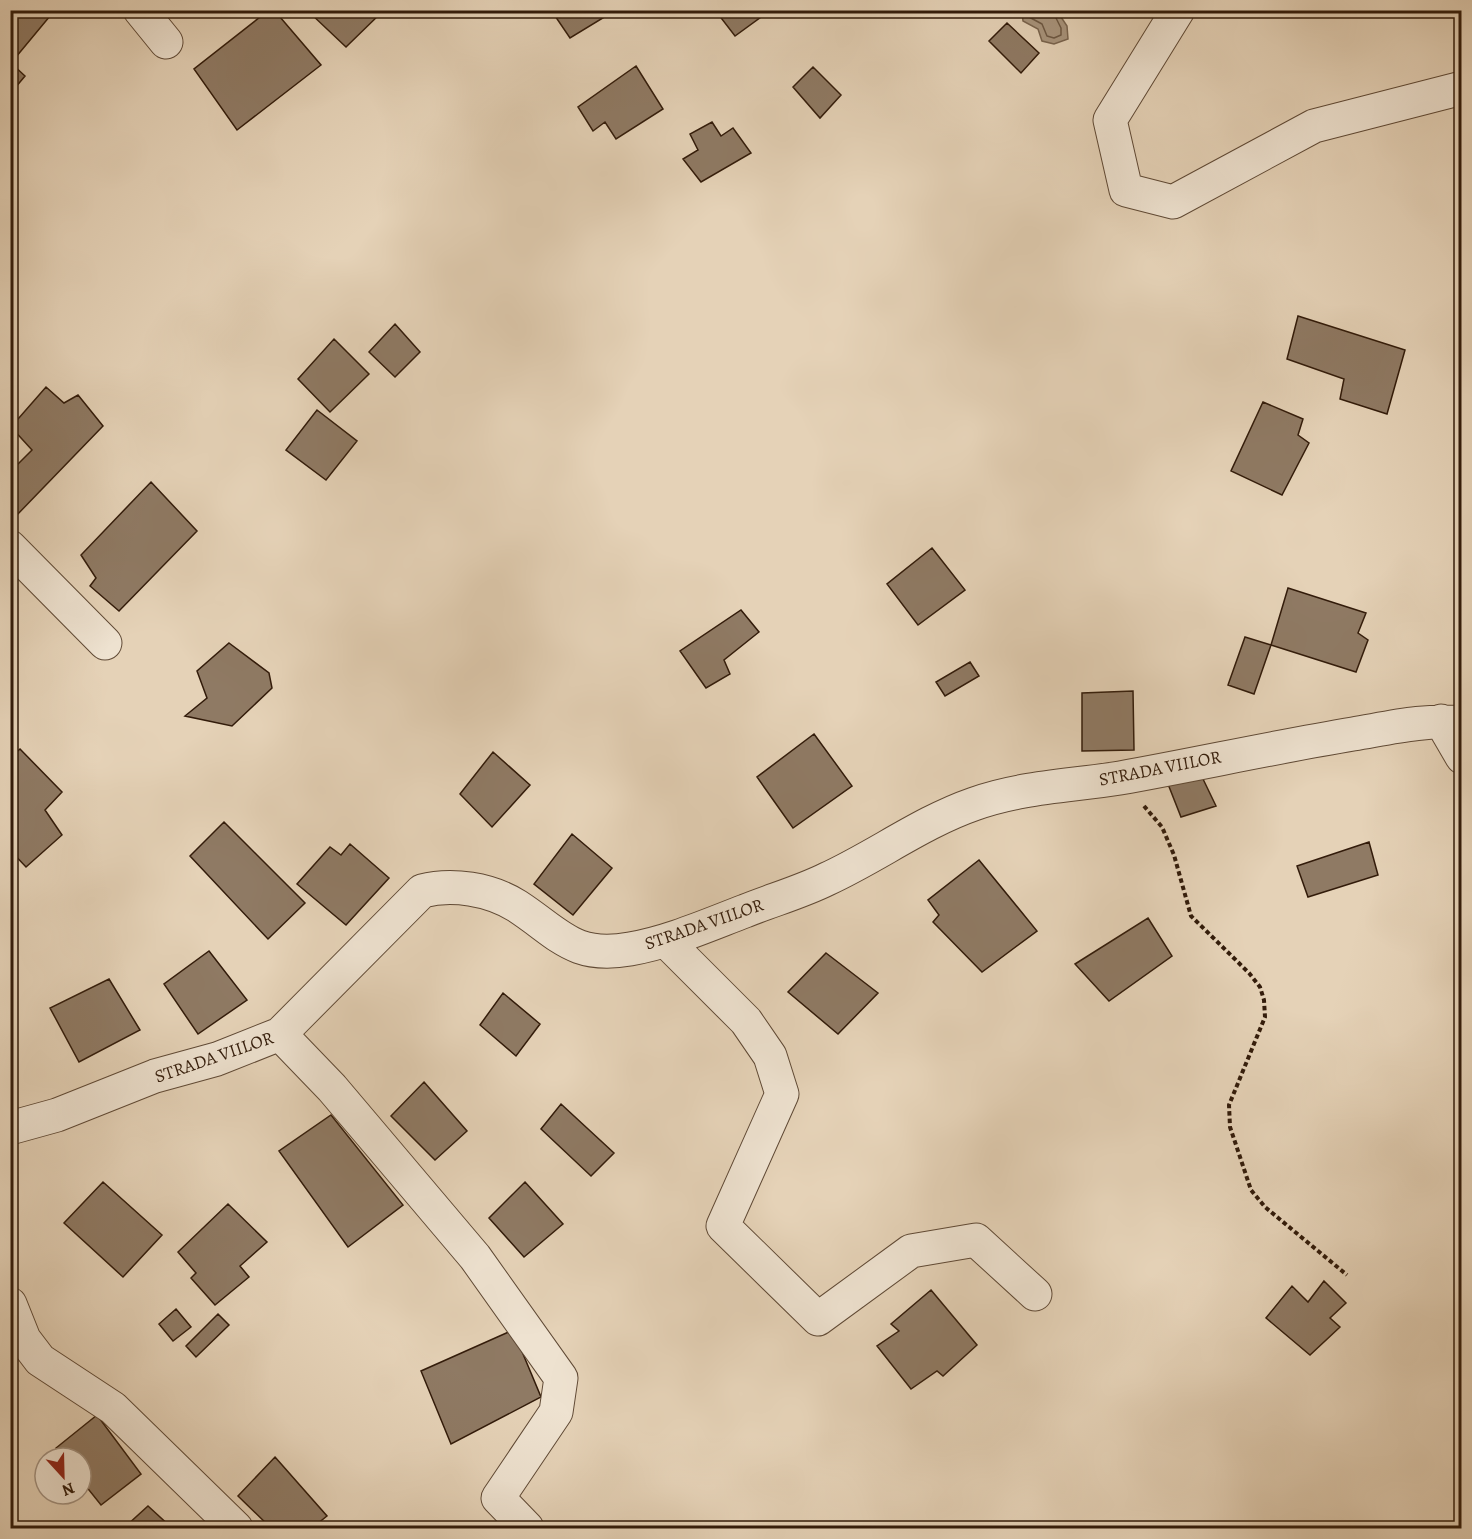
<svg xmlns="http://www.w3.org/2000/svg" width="1472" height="1539" font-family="Alegreya,serif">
<rect width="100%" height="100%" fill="#e5d2b7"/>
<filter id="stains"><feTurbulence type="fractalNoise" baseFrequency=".00333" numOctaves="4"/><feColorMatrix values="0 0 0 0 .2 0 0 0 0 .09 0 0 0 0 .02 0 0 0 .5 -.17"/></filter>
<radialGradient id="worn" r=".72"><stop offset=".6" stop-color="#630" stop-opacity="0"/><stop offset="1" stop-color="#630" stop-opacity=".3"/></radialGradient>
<path fill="#a8947c" stroke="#79644e" stroke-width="1.5" d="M1057 11 1067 26 1068 39 1054 44 1042 41 1038 29 1023 21 1022 12 1026 11Z"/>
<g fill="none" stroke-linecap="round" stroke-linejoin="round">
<path stroke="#6d5843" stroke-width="1.5" d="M1028 10 1029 17 1042 24 1047 36 1054 38 1061 35V28L1052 10"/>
</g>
<path fill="#8f7a64" stroke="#321b0a" stroke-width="1.5" d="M10 10H55L11 63 25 76 10 94Z
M269 10H274L321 65 237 130 194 69Z
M312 10H384L346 47 310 13Z
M551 10H616L570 38Z
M715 10H756L761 17 735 36Z
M1007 23 1039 53 1021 73 989 41Z
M636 66 663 109 616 139 605 122 593 131 578 107Z
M813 67 841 95 820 118 793 87Z
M712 122 721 136 733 128 751 153 701 182 683 159 698 150 690 134Z
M1298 316 1405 350 1387 414 1340 399 1344 379 1287 359Z
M395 324 420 352 395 377 369 352Z
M334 339 369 374 330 412 298 379Z
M46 387 64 403 78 395 103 426 14 518 10 515V472L32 450 11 427Z
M1263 402 1303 419 1298 435 1309 443 1282 495 1231 471Z
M317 410 357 441 326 480 286 450Z
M151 482 197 531 119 611 90 586 96 578 81 555Z
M932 548 965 590 918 625 887 584Z
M1288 588 1366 613 1358 633 1368 640 1356 672 1271 645Z
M741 610 759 632 724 660 730 674 706 688 680 651Z
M1245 637 1271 645 1254 694 1228 685Z
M229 643 269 673 272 688 232 726 185 716 207 698 197 671Z
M970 662 979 676 945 696 936 682Z
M1133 691 1134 750 1082 751V693Z
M814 734 852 786 793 828 757 777Z
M20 749 62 792 45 810 62 835 26 867 10 850V758Z
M493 752 530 785 492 827 460 794Z
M1203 779 1216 806 1181 817 1168 784Z
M224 822 305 903 268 939 190 856Z
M572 834 612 868 573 915 534 884Z
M1369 842 1378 875 1308 897 1297 866Z
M350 844 389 878 346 925 297 884 330 847 341 855Z
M979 860 1037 931 982 972 933 922 939 915 928 900Z
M1148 918 1172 956 1109 1001 1075 964Z
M209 951 247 1000 198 1034 164 984Z
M826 953 878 993 838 1034 788 992Z
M109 979 140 1030 79 1062 50 1008Z
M503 993 540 1024 516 1056 480 1025Z
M424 1082 467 1131 435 1160 391 1116Z
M561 1104 614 1153 591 1176 541 1129Z
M331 1115 403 1205 348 1247 279 1151Z
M103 1182 162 1235 123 1277 64 1223Z
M525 1182 563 1224 524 1257 489 1218Z
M228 1204 267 1242 240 1266 249 1277 215 1305 191 1278 196 1273 178 1252Z
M1324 1281 1346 1303 1330 1318 1340 1327 1310 1355 1266 1318 1292 1286 1308 1302Z
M931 1290 977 1345 943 1376 937 1371 911 1389 877 1346 899 1331 891 1324Z
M176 1309 191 1327 173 1341 159 1324Z
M218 1314 229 1325 196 1357 186 1346Z
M513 1330 541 1397 451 1444 421 1371Z
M97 1415 141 1474 101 1505 81 1480V1458H64L56 1448Z
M275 1457 327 1516 312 1528H271L238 1496Z
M148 1506 172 1528H129L126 1526Z"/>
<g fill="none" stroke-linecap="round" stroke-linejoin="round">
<g stroke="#5f4935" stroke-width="35">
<path id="minor" d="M140 10 166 42
M1178 10 1110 120 1126 190 1173 202 1314 126 1462 88
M10 547 105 643
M1441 721 1462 757
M666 941 746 1021 770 1056 782 1094 723 1226 818 1319 911 1251 976 1240 1035 1294
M280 1034 332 1088 475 1257 561 1378 556 1412 498 1498 527 1528
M10 1128 57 1115 155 1076 217 1059 280 1034 422 891C452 883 490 889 517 906 560 934 573 959 630 949 670 942 708 925 745 911 772 900 801 892 827 879 877 856 922 822 974 804 1021 787 1071 786 1120 778 1198 764 1275 747 1353 734 1389 728 1425 719 1462 723
M10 1304 24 1339 40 1360 113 1408 236 1528"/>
</g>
<path stroke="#321b0a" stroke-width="4" stroke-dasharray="4.5 3" stroke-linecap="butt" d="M1144 806 1162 827 1174 855 1191 916 1249 973 1260 987 1264 1000 1265 1017 1229 1105 1230 1127 1251 1190 1265 1207 1347 1275"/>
<use href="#minor" stroke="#eee2d0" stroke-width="33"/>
</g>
<g text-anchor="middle" stroke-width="4.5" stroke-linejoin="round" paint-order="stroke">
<g font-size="18" fill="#321b0a" stroke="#eee2d0">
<text transform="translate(1160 768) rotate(-11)" y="6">STRADA VIILOR</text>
<text transform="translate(704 924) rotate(-19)" y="6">STRADA VIILOR</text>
<text transform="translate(214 1057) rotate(-19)" y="6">STRADA VIILOR</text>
</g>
</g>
<rect width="1472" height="1539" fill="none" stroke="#e5d2b7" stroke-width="36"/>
<rect x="12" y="12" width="1448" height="1515" fill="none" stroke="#321b0a" stroke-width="3"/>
<rect x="18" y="18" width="1436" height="1503" fill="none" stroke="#321b0a" stroke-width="1.5"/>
<g transform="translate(63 1476) rotate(158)"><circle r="28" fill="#eee2d0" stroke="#a39281" stroke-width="1.5"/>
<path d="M0-4.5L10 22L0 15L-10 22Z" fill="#8f2418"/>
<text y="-9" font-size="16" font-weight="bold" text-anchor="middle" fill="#321b0a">N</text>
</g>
<rect width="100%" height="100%" filter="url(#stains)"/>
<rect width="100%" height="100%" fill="url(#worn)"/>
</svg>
